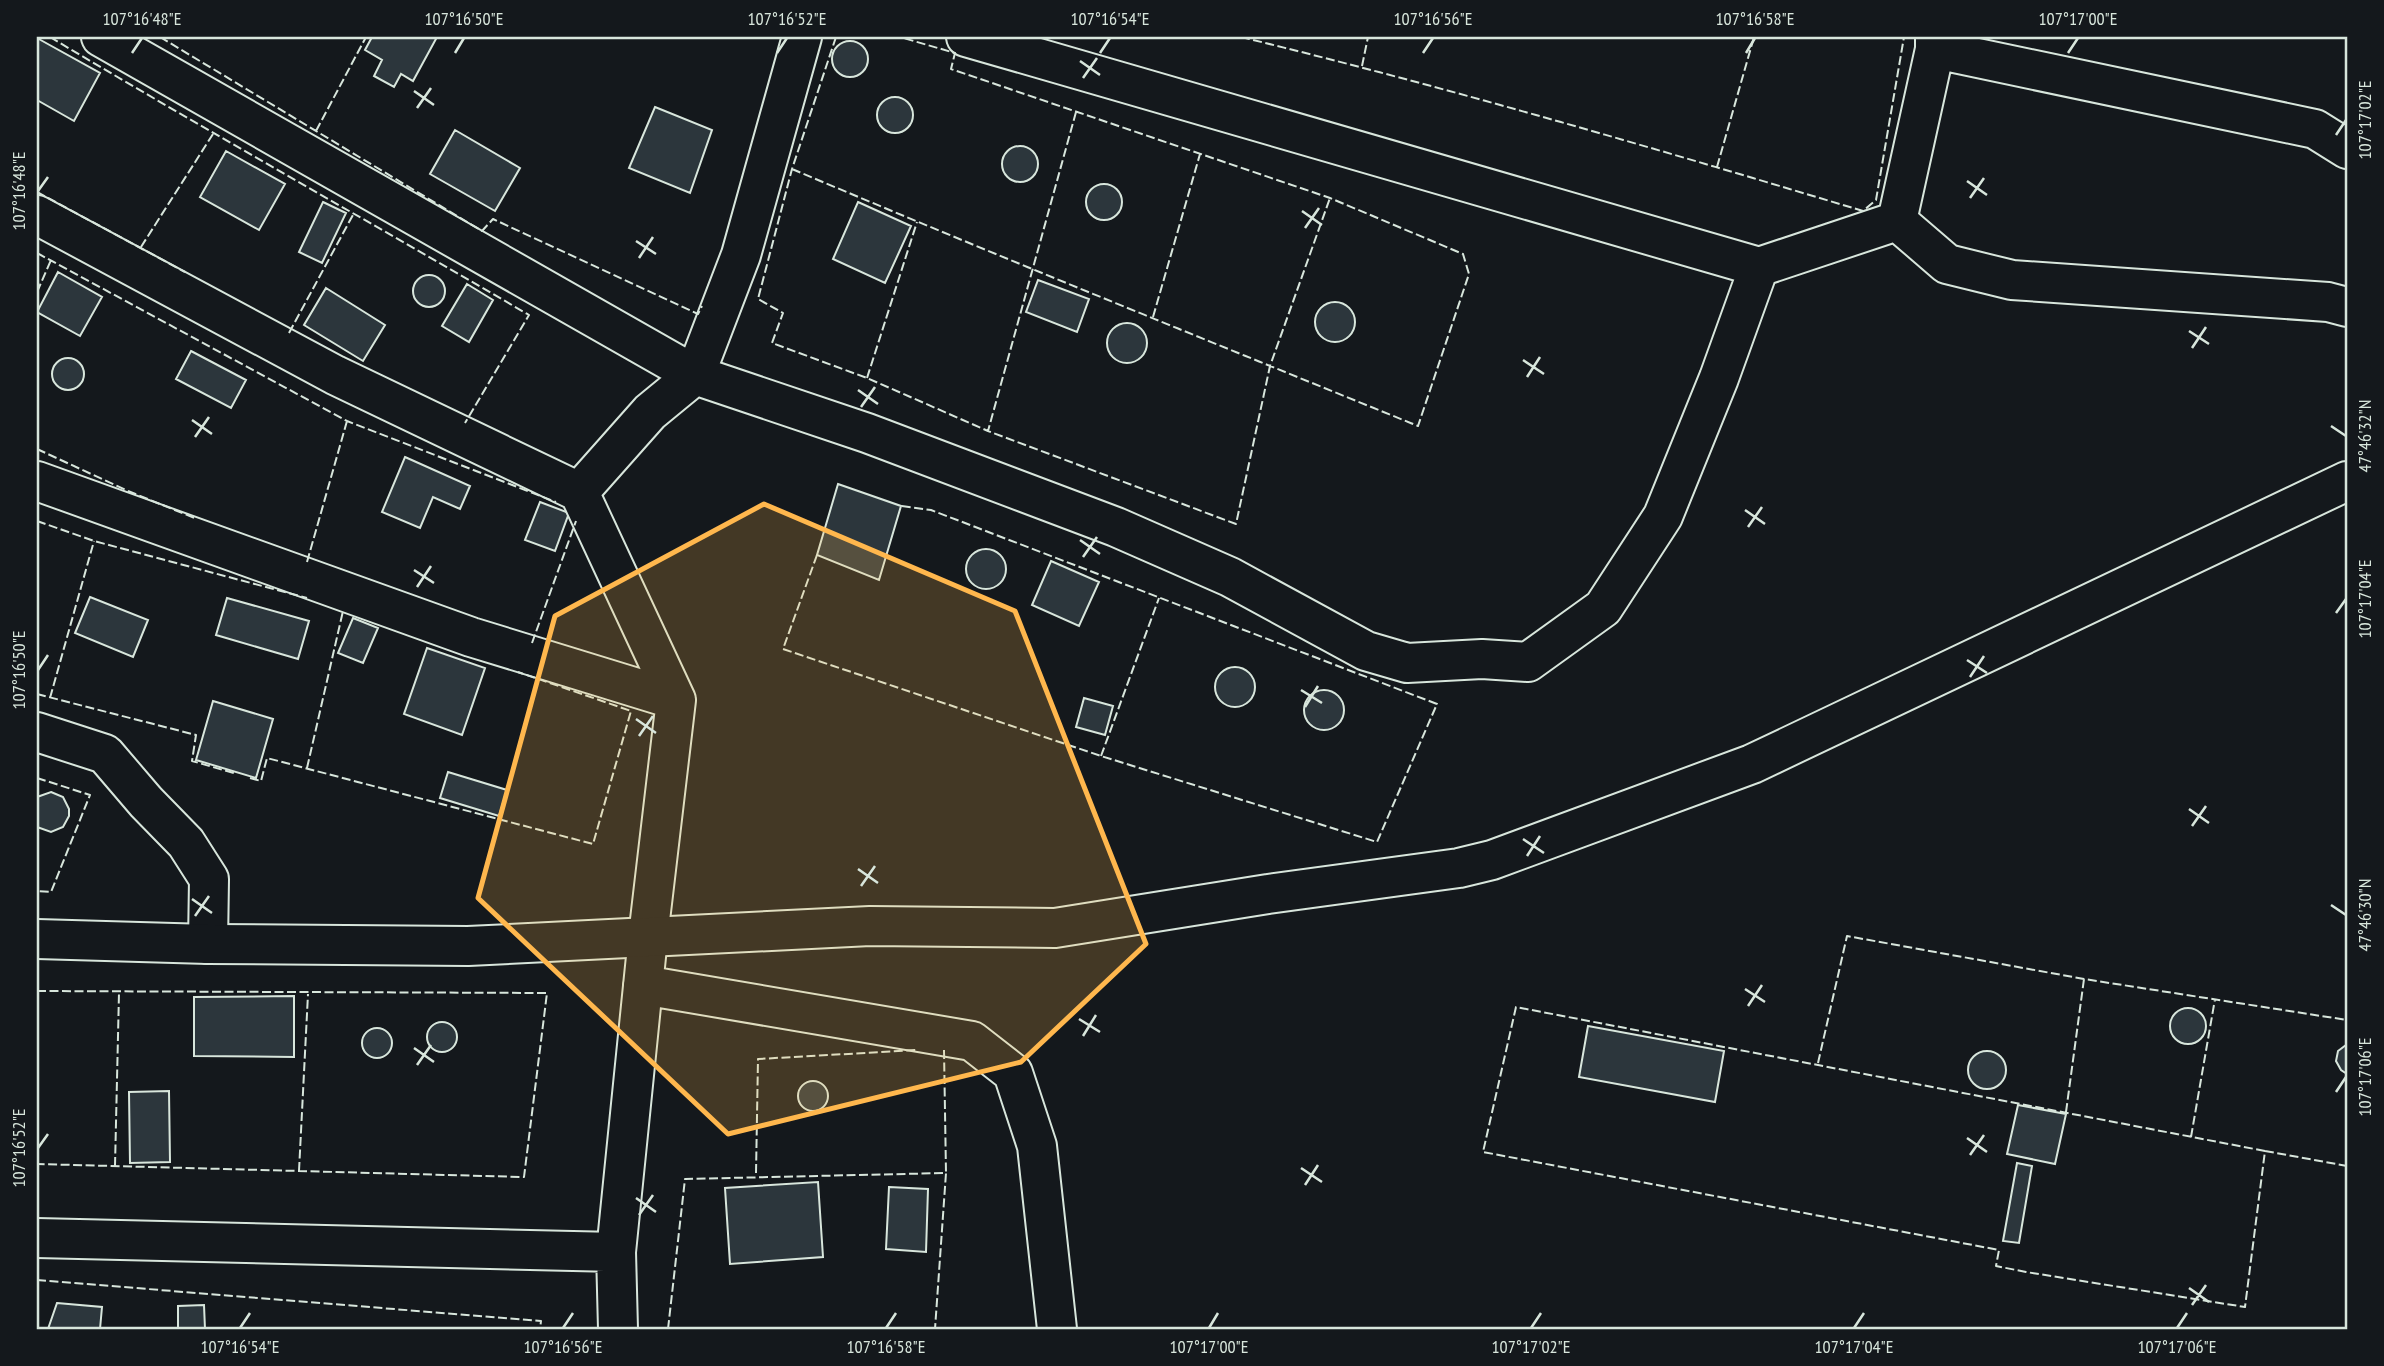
<svg xmlns="http://www.w3.org/2000/svg" width="2384" height="1366" font-family="'PT Sans Narrow',sans-serif">
<rect width="100%" height="100%" fill="#14181c"/>
<path fill="#2c363c" stroke="#d8e6dc" stroke-width="2" d="M372 37H437L413 81 401 74 394 87 374 76 382 60 365 50Z
M37 38 100 73 74 121 37 100Z
M832 59a18 18 0 1 1 36 0a18 18 0 1 1-36 0Z
M877 115a18 18 0 1 1 36 0a18 18 0 1 1-36 0Z
M655 107 712 130 690 193 629 168Z
M455 130 520 168 495 211 430 174Z
M1002 164a18 18 0 1 1 36 0a18 18 0 1 1-36 0Z
M226 151 285 184 259 230 200 197Z
M1086 202a18 18 0 1 1 36 0a18 18 0 1 1-36 0Z
M323 202 346 213 322 263 299 252Z
M858 202 911 226 885 283 833 259Z
M58 272 102 297 80 336 37 312Z
M413 291a16 16 0 1 1 32 0a16 16 0 1 1-32 0Z
M1038 280 1089 299 1077 332 1026 312Z
M467 284 493 300 469 342 442 326Z
M326 288 385 325 363 361 304 325Z
M1315 322a20 20 0 1 1 40 0a20 20 0 1 1-40 0Z
M1107 343a20 20 0 1 1 40 0a20 20 0 1 1-40 0Z
M191 351 246 380 231 408 176 379Z
M52 374a16 16 0 1 1 32 0a16 16 0 1 1-32 0Z
M405 457 470 486 460 509 433 497 420 528 382 512Z
M838 484 901 506 879 580 817 555Z
M540 502 569 513 555 551 525 540Z
M966 569a20 20 0 1 1 40 0a20 20 0 1 1-40 0Z
M1051 561 1099 582 1079 626 1032 605Z
M90 597 148 620 133 657 75 633Z
M227 598 309 621 298 659 216 635Z
M353 618 378 628 363 663 338 653Z
M427 648 485 668 462 735 404 714Z
M1215 687a20 20 0 1 1 40 0a20 20 0 1 1-40 0Z
M1304 710a20 20 0 1 1 40 0a20 20 0 1 1-40 0Z
M1084 698 1113 706 1105 735 1076 727Z
M213 701 273 719 256 778 196 760Z
M448 772 507 790 499 816 440 798Z
M51 792 63 797 69 809V816L63 827 51 832 37 827V797Z
M294 996V1057L194 1056V997Z
M2170 1026a18 18 0 1 1 36 0a18 18 0 1 1-36 0Z
M427 1037a15 15 0 1 1 30 0a15 15 0 1 1-30 0Z
M1588 1026 1724 1051 1715 1102 1579 1077Z
M362 1043a15 15 0 1 1 30 0a15 15 0 1 1-30 0Z
M2346 1045H2347V1074L2341 1070 2336 1061 2338 1051Z
M1968 1070a19 19 0 1 1 38 0a19 19 0 1 1-38 0Z
M798 1096a15 15 0 1 1 30 0a15 15 0 1 1-30 0Z
M169 1091 170 1162 130 1163 129 1092Z
M2018 1105 2066 1114 2055 1164 2007 1154Z
M2017 1163 2032 1166 2019 1243 2003 1241Z
M818 1182 823 1257 730 1264 725 1188Z
M889 1187 928 1189 926 1252 886 1249Z
M57 1303 102 1307 100 1329H48Z
M204 1305 205 1329H178V1306Z"/>
<g fill="none" stroke-linecap="round" stroke-linejoin="round">
<g stroke="#d8e6dc" stroke-width="42">
<path id="street" d="M101 37 695 375 867 433 1116 527 1230 577 1366 651 1407 663 1482 659 1528 662 1603 608 1663 516 1719 378 1759 267 1897 221
M966 37 1759 267
M1935 37V49L1897 221 1947 264 2012 280 2328 302 2347 307
M1935 49 2315 129 2347 149
M37 215 335 375 579 492
M37 481 471 637 676 700
M37 732 105 754 146 802 186 843 209 879 208 944
M643 985 972 1041 1013 1073 1037 1146 1057 1329
M37 1238 616 1252
M618 1329 616 1252 648 937 676 700 579 492 650 412 695 375 741 255 802 37"/>
</g>
<g stroke="#d8e6dc" stroke-width="42">
<path id="secondary" d="M37 939 208 944 468 946 870 926 1055 928 1268 894 1459 868 1492 860 1752 764 2347 481"/>
</g>
<use href="#street" stroke="#14181c" stroke-width="38"/>
<use href="#secondary" stroke="#14181c" stroke-width="38"/>
<path stroke="#d8e6dc" stroke-width="2" stroke-dasharray="9 3.5" stroke-linecap="butt" d="M50 37C209 132 370 222 529 315L465 423
M160 37 482 231 493 219 698 314 702 306
M836 37 792 169 758 299 783 313 772 343 867 378 988 431
M1241 37C1450 88 1657 149 1863 211L1876 200 1904 37
M1362 66 1368 37
M1076 112 988 431 1236 524 1270 366 1330 198
M316 131 366 37
M1717 167 1754 37
M792 169C1000 257 1209 341 1418 426L1469 274 1463 254 1330 198 951 69 955 53 900 37
M37 192 185 272
M141 247 213 134
M37 253 347 421 556 502
M37 292 51 260
M1153 317 1200 154
M289 333 354 213
M867 378 917 222
M37 449 128 491 197 519
M37 521 94 541 307 598
M817 555 783 649 1101 756 1377 842 1437 704 931 510 901 506
M307 562 347 421
M532 643 576 521
M37 694 196 735 192 761 237 774
M50 698 94 541
M1101 756 1159 598
M307 768 343 611
M37 778 90 795 51 892 37 891
M250 778 261 781 267 758 593 844 631 711 518 672
M37 991 547 993 524 1177 37 1164
M944 1050 946 1173
M1818 1063 1847 936 2084 979 2347 1020
M2066 1112 2084 979
M2191 1137 2215 999
M2265 1151 1516 1007 1483 1152 1999 1250 1996 1266 2026 1272 2245 1307 2265 1151 2347 1166
M115 1166 119 993
M299 1171 308 994
M756 1173 758 1059 917 1050
M37 1280 541 1321 540 1329
M668 1329 685 1179 946 1173 935 1329"/>
</g>
<path fill="#ffb74d" fill-opacity="0.2" stroke="#ffb74d" stroke-width="5" stroke-linejoin="round" d="M764 504 1015 611 1146 944 1021 1062 728 1134 478 898 555 616Z"/>
<path fill="none" stroke="#d8e6dc" stroke-width="2.5" d="M132 53 142 38M455 53 464 38M777 53 787 38M1100 53 1110 38M1423 53 1433 38M1746 53 1755 38M2068 53 2078 38M1080 61 1100 75M1083 78 1097 58M414 91 434 105M417 108 431 88M2336 135 2346 120M1967 181 1987 195M38 191 48 177M1970 198 1984 178M1302 211 1322 225M1305 228 1319 208M636 241 656 254M639 258 653 237M2189 331 2209 344M2192 348 2206 327M1523 360 1544 374M1527 377 1540 357M858 390 878 404M861 407 875 387M192 420 212 434M2331 426 2346 436M195 437 209 417M1745 510 1765 524M1748 527 1762 507M1080 540 1100 554M1083 557 1097 537M414 570 434 583M417 587 431 566M2336 613 2346 599M1967 660 1987 673M38 670 48 655M1970 677 1984 656M1301 690 1322 703M1305 707 1318 686M636 719 656 733M639 736 653 716M2189 809 2209 823M2192 826 2206 806M1523 839 1544 853M1527 856 1540 836M858 869 878 883M861 886 875 866M192 899 212 913M2331 905 2346 915M195 916 209 896M1745 989 1765 1002M1748 1006 1762 985M1079 1019 1100 1032M1083 1036 1096 1015M414 1048 434 1062M417 1065 431 1045M2336 1092 2346 1077M1967 1138 1987 1152M38 1148 48 1134M1970 1155 1984 1135M1301 1168 1322 1182M1305 1185 1318 1165M636 1198 656 1212M639 1215 653 1195M2189 1288 2209 1302M2192 1305 2206 1285M240 1328 250 1313M563 1328 573 1313M886 1328 896 1313M1209 1328 1218 1313M1531 1328 1541 1313M1854 1328 1864 1313M2177 1328 2187 1313"/>
<rect width="2384" height="1366" fill="none" stroke="#14181c" stroke-width="77"/>
<rect x="38" y="38" width="2308" height="1290" fill="none" stroke="#d8e6dc" stroke-width="2.5"/>
<g font-size="18" text-anchor="middle" fill="#d8e6dc">
<text x="142" y="25">107°16'48"E</text>
<text x="464" y="25">107°16'50"E</text>
<text x="787" y="25">107°16'52"E</text>
<text x="1110" y="25">107°16'54"E</text>
<text x="1433" y="25">107°16'56"E</text>
<text x="1755" y="25">107°16'58"E</text>
<text x="2078" y="25">107°17'00"E</text>
<text transform="translate(2365 120) rotate(-90)" y="6">107°17'02"E</text>
<text transform="translate(19 191) rotate(-90)" y="6">107°16'48"E</text>
<text transform="translate(2365 436) rotate(-90)" y="6">47°46'32"N</text>
<text transform="translate(2365 599) rotate(-90)" y="6">107°17'04"E</text>
<text transform="translate(19 670) rotate(-90)" y="6">107°16'50"E</text>
<text transform="translate(2365 915) rotate(-90)" y="6">47°46'30"N</text>
<text transform="translate(2365 1077) rotate(-90)" y="6">107°17'06"E</text>
<text transform="translate(19 1148) rotate(-90)" y="6">107°16'52"E</text>
<text x="240" y="1353">107°16'54"E</text>
<text x="563" y="1353">107°16'56"E</text>
<text x="886" y="1353">107°16'58"E</text>
<text x="1209" y="1353">107°17'00"E</text>
<text x="1531" y="1353">107°17'02"E</text>
<text x="1854" y="1353">107°17'04"E</text>
<text x="2177" y="1353">107°17'06"E</text>
</g>
</svg>
